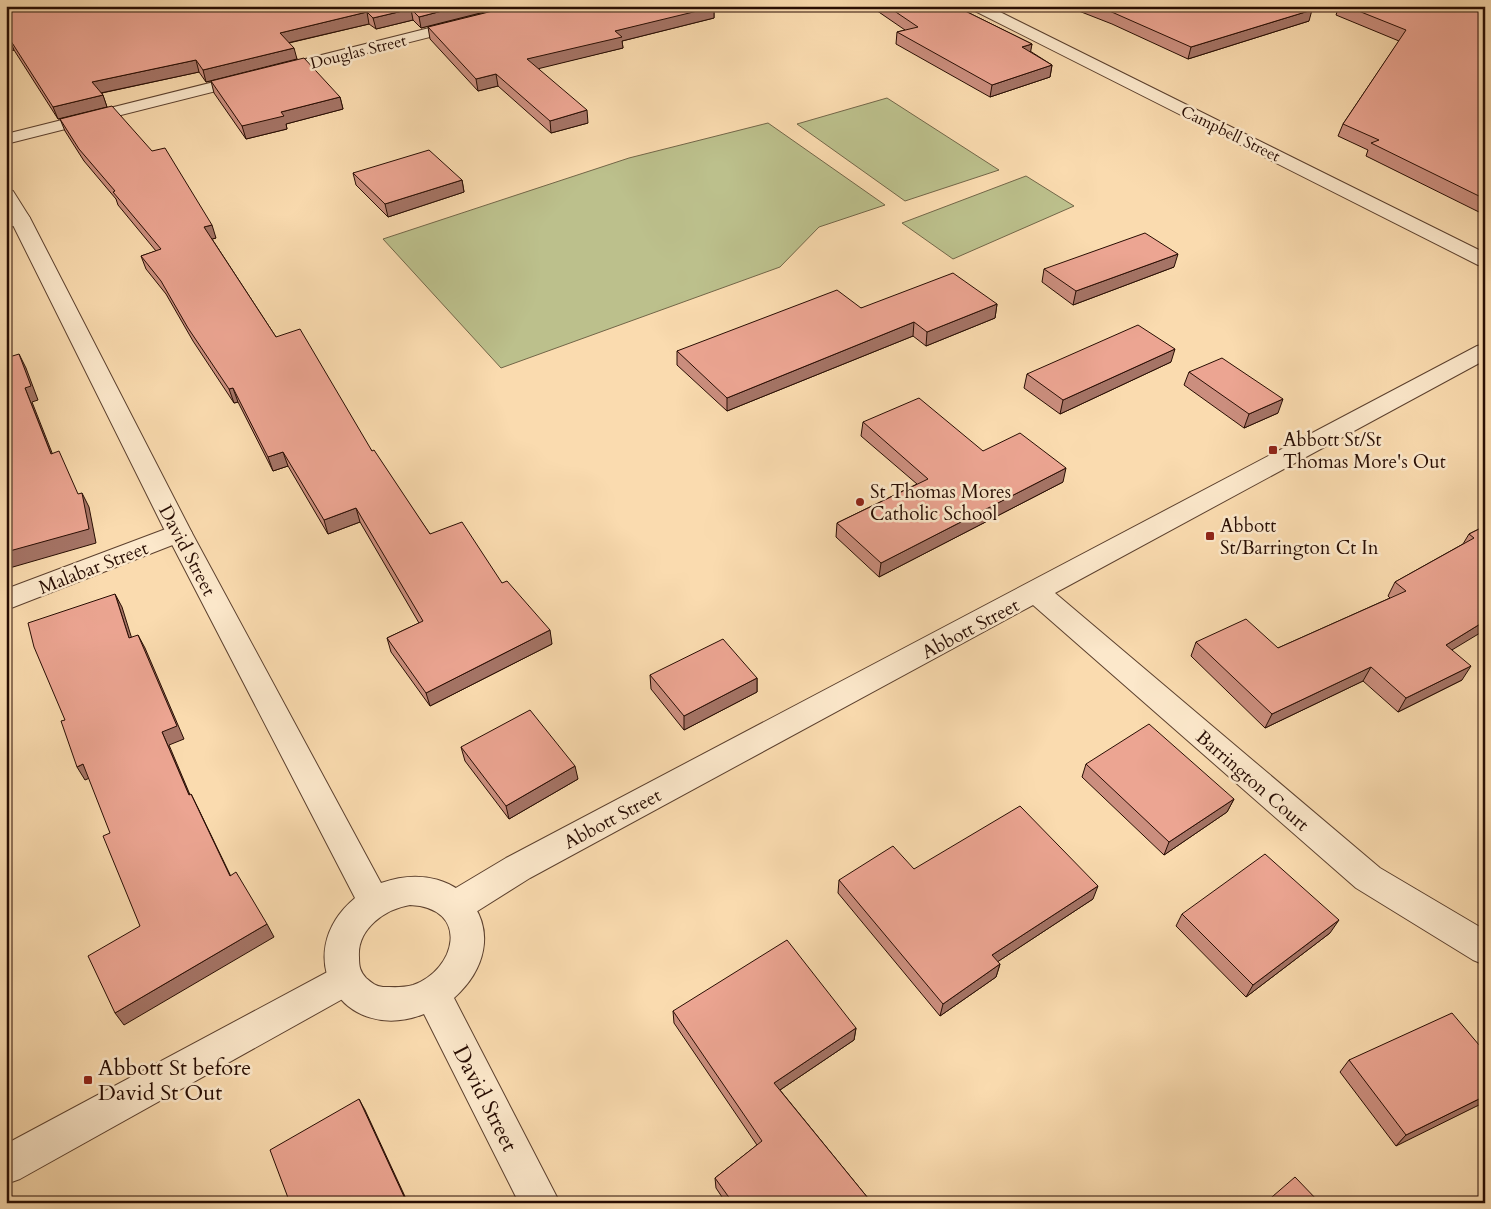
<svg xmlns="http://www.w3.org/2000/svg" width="1491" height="1209" font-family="Cardo,serif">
<rect width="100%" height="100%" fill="#fadbaf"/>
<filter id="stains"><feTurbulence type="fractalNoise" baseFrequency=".004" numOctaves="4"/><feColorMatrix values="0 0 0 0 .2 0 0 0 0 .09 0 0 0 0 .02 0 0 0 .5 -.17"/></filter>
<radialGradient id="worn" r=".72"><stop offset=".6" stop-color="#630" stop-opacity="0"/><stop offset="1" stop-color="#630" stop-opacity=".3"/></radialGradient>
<path fill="#bcc08c" stroke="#726648" d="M887 98 999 170 905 201 797 124Z
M768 123 885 205 819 227 780 267 501 368 383 239 629 158Z
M1026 176 1074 206 953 259 902 223Z"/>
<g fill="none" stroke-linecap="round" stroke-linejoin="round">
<g stroke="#5c402e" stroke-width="2">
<path id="minor" d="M517 6H543L541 9 6 144V134Z
M969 6H988L1485 253V267L1478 265 971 9Z
M20 212 27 214 30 218 27 222 6 228V216Z
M1485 344V360L1055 593 1380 868 1485 930V965L1473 960 1356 888 1033 605 530 878 468 917 456 921 444 917 439 906 444 895 506 858 1477 346Z
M179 524 188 527 192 533 188 539 6 610V589Z
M345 964 357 969 363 980 357 991 20 1179 6 1184V1144L333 969Z"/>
</g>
<g stroke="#5c402e" stroke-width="2">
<path id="tertiary" d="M6 189 13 191 30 218 192 533 381 883C465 853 522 937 454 998L560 1203H519L424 1014C343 1046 287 955 355 898L166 533 6 211ZM410 905C471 908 456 970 413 985 403 988 393 987 383 987 375 986 372 983 366 978 360 971 359 967 359 957 357 929 385 909 410 905Z"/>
</g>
<use href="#minor" fill="#fce8cb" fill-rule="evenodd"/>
<use href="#tertiary" fill="#fce8cb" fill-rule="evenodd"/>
</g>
<path fill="#cb8e7e" stroke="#280d03" d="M6 6H508L421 28 413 20 376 29 369 24 289 43 297 59 206 82 199 72 102 93 107 107 58 119 14 50 10 51 6 44Z
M513 6H722L714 9V18L622 41 623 48 538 68 588 123 551 133 498 86 478 91 430 39 428 27Z
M870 6H955L1032 44 1030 51 1052 65 1050 77 990 97 896 44 897 32 905 30Z
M1066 6H1179L1191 10 1309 21 1188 59 1112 24Z
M1339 6H1485V215L1366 156 1368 150 1338 136 1343 124 1399 41 1336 15Z
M211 81 340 97 343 109 286 124 287 129 246 139 214 93Z
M60 119 216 238 212 239 276 337 372 451 430 534 502 583 552 644 430 706 391 652 387 638 419 623 360 522 328 534 288 466 273 471 238 402 234 403 193 341 166 294 146 269 141 256 156 251 118 205 116 199 84 161 65 131Z
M353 173 462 180 464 192 388 217 356 185Z
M1174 267 1073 305 1042 282 1044 269Z
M997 304 995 318 926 346 913 336 727 411 677 365V351L861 308Z
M1171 362 1060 414 1024 388 1027 374Z
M1189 372 1278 413 1244 428 1184 385Z
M863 422 983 451 1063 482 879 577 836 537 837 523 917 484 861 436Z
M1485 526 1452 650 1462 680 1398 712 1363 681 1265 728 1191 656 1196 642 1278 648 1390 598 1388 596 1395 582 1463 544 1469 534Z
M650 675 757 678V692L684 730 651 689Z
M461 747 578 779 509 819 465 761Z
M1086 764 1234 799 1227 812 1164 855 1082 777Z
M914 869 1093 899 997 962 1000 964 996 977 940 1016 838 893 839 880Z
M1182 914 1330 933 1246 997 1176 926Z
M673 1011 856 1028 854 1040 780 1090 872 1203H726L716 1188 715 1178 757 1145 674 1023Z
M1485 1052 1396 1146 1340 1072 1349 1060Z"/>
<path fill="#a57466" stroke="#280d03" d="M461 6H508L421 28 419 17Z
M704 6H722L714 9V18L622 41 623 48 529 71 527 59 615 31Z
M411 9 413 20 376 29 373 18Z
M1312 10 1309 21 1188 59 1191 47Z
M367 12 369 24 283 44 280 33Z
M9 38 14 50 10 51 6 41V39Z
M1032 44 1030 55 1022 47Z
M294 48 297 59 206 82 203 70Z
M196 60 199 72 96 94 92 82Z
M1052 65 1050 77 990 97 992 85Z
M496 74 498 86 478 91 476 79Z
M103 95 107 107 58 119 53 107Z
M340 97 343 109 286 124 287 129 246 139 242 126 281 112Z
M587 110 588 123 551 133 550 121Z
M462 180 464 192 388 217 385 204Z
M212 225 216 238 209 240 204 227Z
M1178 254 1174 267 1073 305 1076 291Z
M997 304 995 318 926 346 927 332Z
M914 322 913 336 727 411V398Z
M1175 349 1171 362 1060 414 1063 400Z
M19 354 26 368 38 400 32 402 58 468 51 454 25 388Z
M233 388 238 402 234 403 229 389Z
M1283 399 1278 413 1244 428 1249 414Z
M283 452 288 466 273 471 268 457Z
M1066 468 1063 482 879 577 881 563Z
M82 493 89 507 96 543 6 569V552Z
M356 508 360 522 328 534 324 520Z
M115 594 122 607 136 652 129 638Z
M1485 621V630L1437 659 1446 645Z
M550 630 552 644 430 706 426 693Z
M138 635 145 648 184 739 169 745 196 809 189 795 162 732Z
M1471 666 1462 680 1398 712 1406 698Z
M1371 667 1363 681 1265 728 1272 714Z
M757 678V692L684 730V716Z
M83 764 92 777 85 780 77 767Z
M575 766 578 779 509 819 506 806Z
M191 794 198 808 237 889 230 876Z
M1234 799 1227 812 1164 855 1169 842Z
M1098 886 1093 899 988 968 992 955Z
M1339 920 1330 933 1246 997 1253 985Z
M267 924 274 937 124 1025 115 1013Z
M1000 964 996 977 940 1016 943 1004Z
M856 1028 854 1040 774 1094V1083Z
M6 1030 11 1041 6 1043Z
M1485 1096V1102L1396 1146 1406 1135Z
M359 1099 365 1110 408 1203H407Z"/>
<path fill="#eca592" stroke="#280d03" d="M6 6H461L419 17 411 9 373 18 367 12 280 33 294 48 203 70 196 60 92 82 103 95 53 107 9 38 6 39Z
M513 6H713L714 7 615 31 622 37 527 59 587 110 550 121 496 74 476 79 428 27Z
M887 6H955L1032 44 1022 47 1052 65 992 85 897 32 918 27Z
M1097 6H1179L1191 10 1205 6H1304L1312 10 1191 47 1114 13Z
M1346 6H1485V199L1371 143 1379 140 1343 124 1406 30Z
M304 58 340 97 281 112 284 116 242 126 211 81Z
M112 106 152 151 165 148 212 225 204 227 276 337 300 329 372 451 374 450 430 534 462 522 502 583 507 581 550 630 426 693 387 638 423 621 356 508 324 520 283 452 268 457 233 388 229 389 188 328 161 281 141 256 161 249 113 192 115 191 79 149 60 119Z
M429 150 462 180 385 204 353 173Z
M1145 233 1178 254 1076 291 1044 269Z
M953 273 997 304 927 332 914 322 727 398 677 351 837 290 861 308Z
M1138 325 1175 349 1063 400 1027 374Z
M19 354 31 386 25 388 51 454 59 451 78 494 82 493 89 529 6 552V358Z
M1222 358 1283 399 1249 414 1189 372Z
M919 398 983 451 1020 433 1066 468 881 563 837 523 928 479 863 422Z
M1485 526V621L1446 645 1471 666 1406 698 1371 667 1272 714 1196 642 1246 619 1278 648 1406 591 1395 582 1474 538 1469 534Z
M115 594 129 638 138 635 177 726 162 732 189 795 191 794 230 876 236 872 267 924 115 1013 88 956 140 926 103 836 110 833 83 764 77 767 61 721 65 720 34 647 28 623Z
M723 639 757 678 684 716 650 675Z
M530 710 575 766 506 806 461 747Z
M1149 724 1234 799 1169 842 1086 764Z
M1020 806 1098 886 992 955 1000 964 943 1004 839 880 893 846 914 869Z
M1265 854 1339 920 1253 985 1182 914Z
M787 940 856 1028 774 1083 872 1203H733L715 1178 762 1141 673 1011Z
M1452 1013 1485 1052V1096L1406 1135 1349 1060Z
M359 1099 407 1203H290L270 1150Z
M1295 1177 1320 1203H1265Z"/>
<g fill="#8f2418" stroke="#fce8cb" stroke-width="2">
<rect x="1268" y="445" width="10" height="10" rx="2.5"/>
<circle cx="860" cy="502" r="5"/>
<rect x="1205" y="531" width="10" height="10" rx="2.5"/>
<rect x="83" y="1075" width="10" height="10" rx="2.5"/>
</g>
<g text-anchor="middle" stroke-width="5" stroke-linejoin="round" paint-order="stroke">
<g font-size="16" fill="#280d03" stroke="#fce8cb">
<text transform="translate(358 51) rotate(-14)" y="6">Douglas Street</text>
<text transform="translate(1231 133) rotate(26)" y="6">Campbell Street</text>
</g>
<g font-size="19" fill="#280d03" stroke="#fce8cb" text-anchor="start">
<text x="1283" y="446">Abbott St/St<tspan x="1283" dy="22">Thomas More's Out</tspan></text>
<text x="870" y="498">St Thomas Mores<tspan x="870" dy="22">Catholic School</tspan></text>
<text x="1220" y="532">Abbott<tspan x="1220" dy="22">St/Barrington Ct In</tspan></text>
</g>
<g font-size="19" fill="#280d03" stroke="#fce8cb">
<text transform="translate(188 550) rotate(62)" y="7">David Street</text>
<text transform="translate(93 567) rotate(-21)" y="7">Malabar Street</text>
<text transform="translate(970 628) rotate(-28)" y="7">Abbott Street</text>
<text transform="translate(1253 780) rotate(41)" y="7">Barrington Court</text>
<text transform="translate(612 818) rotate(-28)" y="7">Abbott Street</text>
</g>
<g font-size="22" fill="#280d03" stroke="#fce8cb" text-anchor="start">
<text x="98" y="1075">Abbott St before<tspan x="98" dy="25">David St Out</tspan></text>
</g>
<g font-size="22" fill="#280d03" stroke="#fce8cb">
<text transform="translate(486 1098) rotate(63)" y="8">David Street</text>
</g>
</g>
<rect width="1491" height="1209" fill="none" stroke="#fadbaf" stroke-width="25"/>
<rect x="8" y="8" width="1476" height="1194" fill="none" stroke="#280d03" stroke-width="2.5"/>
<rect x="12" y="12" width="1466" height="1184" fill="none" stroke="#280d03"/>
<rect width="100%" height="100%" filter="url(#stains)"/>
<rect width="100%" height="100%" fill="url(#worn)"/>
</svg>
